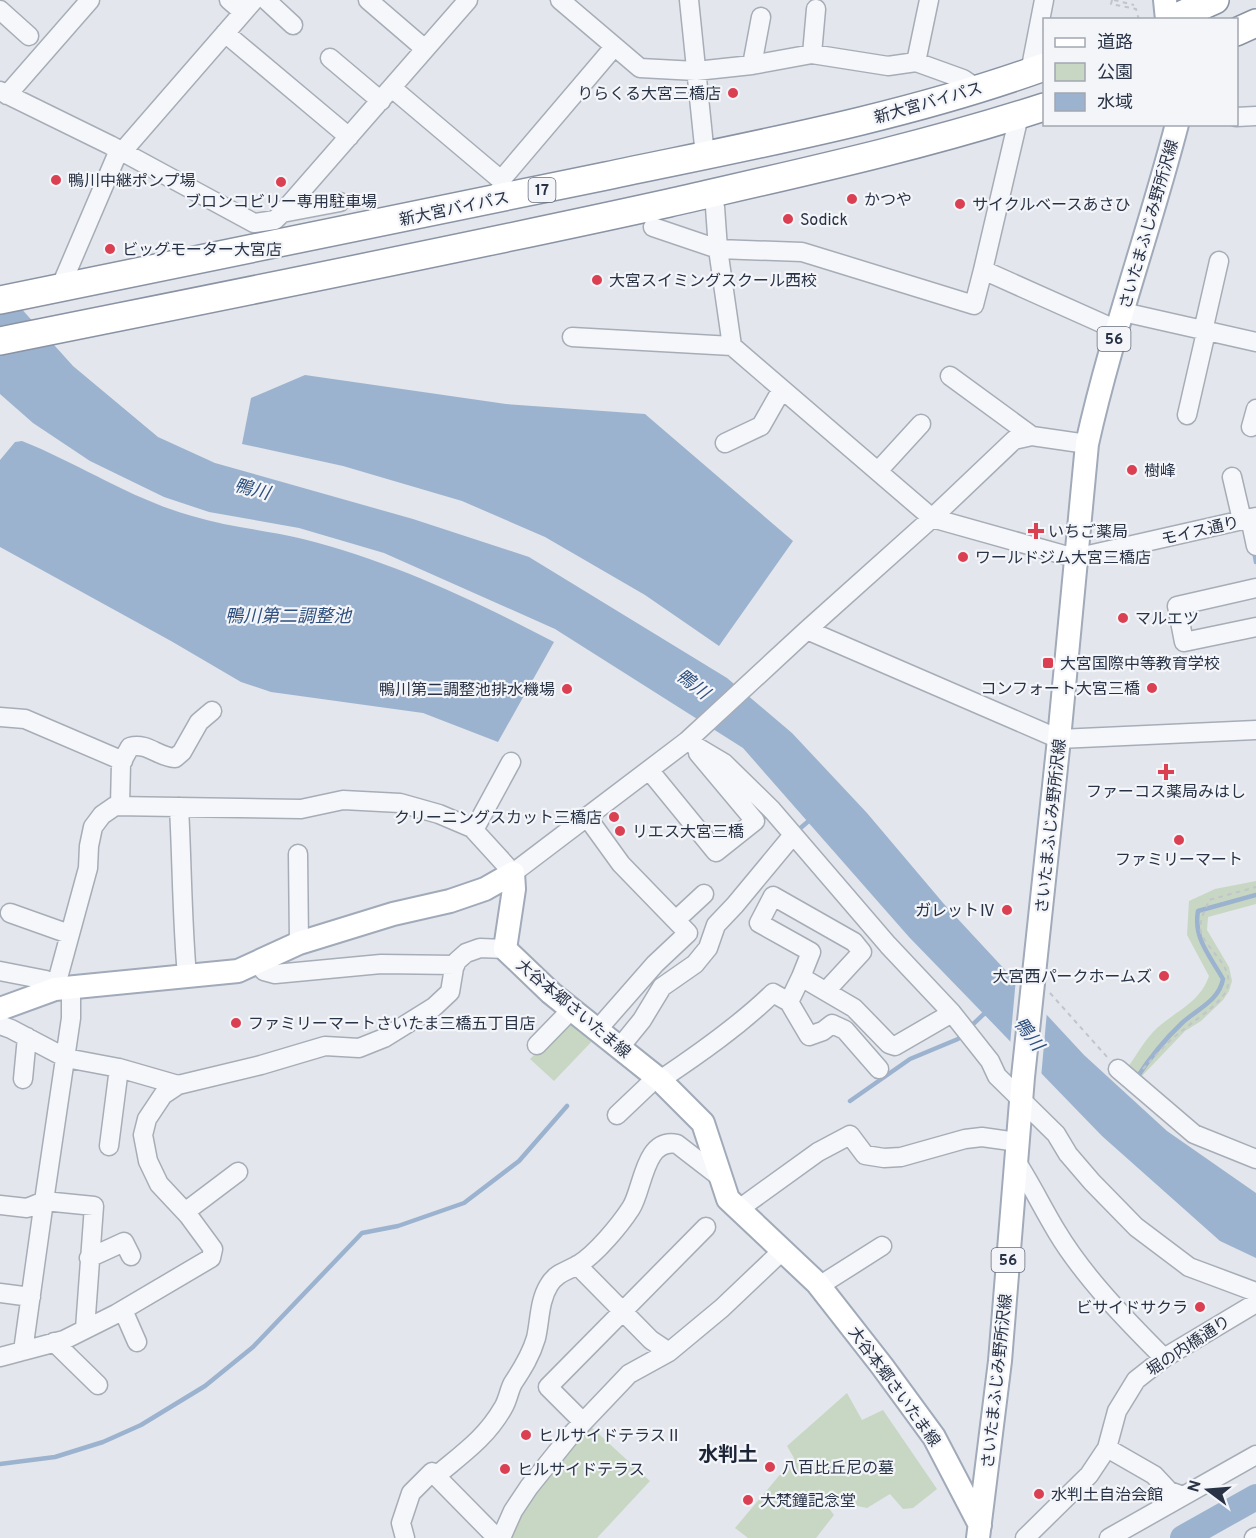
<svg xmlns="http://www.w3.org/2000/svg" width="1256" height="1538" font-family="Overpass,'Noto Sans JP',sans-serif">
<rect width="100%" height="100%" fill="#e3e6ec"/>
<path fill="#c8d7c3" d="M1256 881V904L1208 917 1207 930 1229 967 1232 981 1229 991 1223 1000 1201 1021 1185 1031 1140 1078 1128 1067C1136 1056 1143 1043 1153 1032 1172 1012 1199 1005 1209 976L1187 935 1189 901 1215 889Z
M572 1017 596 1037 554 1081 530 1059Z
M847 1393 862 1420 883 1410 937 1489 913 1508 903 1509 890 1494 867 1508 829 1500 819 1489 817 1492 834 1515 816 1538H748L735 1528 794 1458 787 1446Z
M590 1426 650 1481 597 1538H509L531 1496Z"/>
<path fill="#9cb3cf" d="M0 285 73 366 158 437 215 463 413 519 529 557 727 678 792 733 867 813 944 904 1084 1055 1167 1131 1256 1193V1258L1220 1241 1102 1136 909 937 743 748 555 629 384 553 299 528 209 512 164 497 90 461 33 423 0 394Z
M305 375 506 404 645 414 793 541 719 646 645 595 545 537 462 501 343 466 242 444 251 398Z
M22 441C80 464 131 499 192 516 228 527 266 530 303 539 391 561 474 600 554 642L498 742 423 713 271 692 241 682 171 641 0 547V460L15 442Z"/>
<path fill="#e3e6ec" d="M1016 978 1047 1011 1041 1078 1010 1045Z"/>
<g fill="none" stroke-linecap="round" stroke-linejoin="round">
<path stroke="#9cb3cf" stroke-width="4.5" d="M1254 551 1256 562
M797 831 811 819
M969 1028 987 1011
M1136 1079C1149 1059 1164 1040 1182 1023 1197 1009 1219 1001 1223 979 1210 956 1193 938 1198 911L1256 895
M850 1101 910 1059 958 1039 963 1034
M0 1464 55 1457 103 1442 141 1425 205 1386 253 1347 362 1233 398 1226 464 1203 519 1161 567 1106"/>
<path stroke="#9cb3cf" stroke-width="26" d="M1183 1538 1256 1497"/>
<g stroke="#a7adb7" stroke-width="21">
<path id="minor" d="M229 0 243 12
M266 0 293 25
M368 0 425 49
M560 0 640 68 696 71 752 65 812 54 888 66 916 62 963 79 978 89
M689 0 705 156
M0 10 29 36
M225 33 349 137
M812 54 816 9
M330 58 381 101
M916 62 929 0
M752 65 761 17
M1030 72 1044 0
M392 88 501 180
M0 91 110 145 254 223 275 220 282 213 468 0
M7 95 90 0
M1236 117 1256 116
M122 152 254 0
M500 199 501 180 614 47
M715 207 718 249 732 346
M282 213 340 202
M653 227 718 249 802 252 974 305 983 270 1117 330
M983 270 1019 116
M60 288 119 150
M1123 312 1256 342
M1203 331 1219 261
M572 337 732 346 932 518 1075 558 1256 517
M950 376 1032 436
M1187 415 1206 332
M1251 427 1256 409
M725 443 761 426 782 389
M878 471 921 424
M1232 477 1242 520
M1250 518 1256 546
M1256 588 1177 606 1184 642 1256 627
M807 630 1059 739 1256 730
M0 717 25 719 123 761
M687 741 724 763 772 810 888 945 952 1013 990 1061 997 1076 1056 1134 1068 1154 1092 1182 1136 1227 1189 1267 1256 1292
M649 770 716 852 755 821 698 753
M120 806 121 763 130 747C147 742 158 757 175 758L182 752 199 722 212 711
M179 807C182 863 182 920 187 976
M587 817 621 864 688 933 655 964 598 1029
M474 830 511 762
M298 854 299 943
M10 913 69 934
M676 920 704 894
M257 962 264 971 275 974 381 964 455 965
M0 971 46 980 55 989 88 868 89 846 93 827 102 815 115 806 301 809 343 800 400 803 439 814 472 828 513 873 687 741 807 630 932 518 1014 440 1032 436 1087 444
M801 977 811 952 759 923 773 896 854 942 862 952 826 991
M789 1002 809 1036 823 1031 832 1024 845 1030 879 1069
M0 1025 11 1029 66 1058 119 1068 178 1085 261 1065 325 1046 359 1048 384 1038 434 1007 450 992 454 968 457 961 466 953 480 948 505 949
M537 1045 572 1009
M620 1047 642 1020 662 987 695 964 708 948 716 925 735 905 793 835
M1118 1069 1194 1134 1256 1159
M23 1079 27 1037
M660 1080C699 1054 739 1026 773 993L789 1002 801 977 854 1008 889 1044 895 1046 952 1013
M617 1115 657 1077
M109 1146 119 1068
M1016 1161C1031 1184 1043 1209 1057 1232 1084 1277 1127 1321 1164 1358
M0 1205 27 1208 44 1201 71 1018V987
M739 1209 818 1152 850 1135 865 1155 884 1158 901 1157 965 1139 982 1137 1018 1142
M185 1212 238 1172
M89 1258 124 1242 131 1256
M577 1265 651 1340 669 1352
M819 1286 882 1246
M0 1293 31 1297
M123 1310 137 1342
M54 1342 98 1385
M23 1351 44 1201 94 1206 85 1329
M0 1357 64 1340 116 1314 211 1258 213 1249 188 1215 159 1184 148 1161 143 1135 147 1119 163 1095 178 1085
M583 1422 548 1387 706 1227
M1107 1448 1154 1475 1169 1491 1183 1496
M436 1476C462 1454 486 1438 503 1408 508 1400 509 1390 513 1383 523 1368 531 1355 536 1338 540 1321 539 1301 549 1285 556 1273 567 1271 578 1265 596 1254 620 1225 631 1208 643 1190 644 1137 677 1144L721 1178
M405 1538 401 1523 411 1493 432 1472 497 1538
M501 1538 513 1511 529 1487 570 1436 629 1374 669 1352 722 1308 782 1251
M1025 1538 1089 1475 1107 1448 1117 1411 1136 1380 1164 1358 1256 1303
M1109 1538 1256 1455
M1254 1538 1256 1537"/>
</g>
<g stroke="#a1aab9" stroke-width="26">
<path id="major" d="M1165 0 1167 20
M0 1009 55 989 238 971 299 943 393 914 450 901 485 889 513 873 514 889 505 949 551 993 660 1080 703 1123 728 1199 817 1283 882 1366 934 1437 980 1525
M978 1538 1000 1361 1023 1077 1059 739 1087 444C1111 336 1149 232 1177 124"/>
</g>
<g stroke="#8993a4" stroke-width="30">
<path id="highway" d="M1170 20 1215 0
M1236 32 1256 23
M0 300C202 260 404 219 606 176 753 145 903 118 1044 67
M0 341C223 296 447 252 669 203 795 174 921 147 1044 107"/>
</g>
<path stroke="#c1c4cb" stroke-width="2" stroke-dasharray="4.5 4.5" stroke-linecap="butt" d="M1112 0 1111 4 1136 9 1139 20
M1114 0 1134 5
M1050 993 1108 1058
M1143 1069C1155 1056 1168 1041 1183 1030 1197 1018 1215 1008 1225 993 1238 970 1210 953 1202 935 1197 924 1205 911 1209 900L1256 887"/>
<use href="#minor" stroke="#f6f7fa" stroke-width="18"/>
<use href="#major" stroke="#fff" stroke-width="22"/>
<use href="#highway" stroke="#fff" stroke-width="27"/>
</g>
<g fill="#da4052" stroke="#f3f5f9" stroke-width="2">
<circle cx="733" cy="93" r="6"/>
<circle cx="56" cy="180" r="6"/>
<circle cx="281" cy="182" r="6"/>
<circle cx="852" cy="199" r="6"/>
<circle cx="960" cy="204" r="6"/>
<circle cx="788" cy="219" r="6"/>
<circle cx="110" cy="249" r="6"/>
<circle cx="597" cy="280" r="6"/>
<circle cx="1132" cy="470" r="6"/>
<path d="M1033 522h6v6h6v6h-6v6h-6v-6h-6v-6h6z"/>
<circle cx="963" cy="557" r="6"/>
<circle cx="1123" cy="618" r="6"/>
<rect x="1042" y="657" width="12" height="12" rx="3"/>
<circle cx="1152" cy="688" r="6"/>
<circle cx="567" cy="689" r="6"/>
<path d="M1163 763h6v6h6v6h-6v6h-6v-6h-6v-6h6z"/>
<circle cx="614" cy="817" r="6"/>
<circle cx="620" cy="831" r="6"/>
<circle cx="1179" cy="840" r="6"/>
<circle cx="1007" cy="910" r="6"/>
<circle cx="1164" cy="976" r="6"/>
<circle cx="236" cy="1023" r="6"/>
<circle cx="1200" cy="1307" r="6"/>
<circle cx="526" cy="1435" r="6"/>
<circle cx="770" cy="1467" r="6"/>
<circle cx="505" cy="1469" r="6"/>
<circle cx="1039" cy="1494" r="6"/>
<circle cx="748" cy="1500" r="6"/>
</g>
<g text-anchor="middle" stroke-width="4.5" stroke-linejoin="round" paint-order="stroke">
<g fill="#f3f5f9" stroke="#666d7c" stroke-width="1.5">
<rect x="528.5" y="178" width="27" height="24" rx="4.5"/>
<rect x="1097.5" y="327" width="33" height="24" rx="4.5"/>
<rect x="991.5" y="1248" width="33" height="24" rx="4.5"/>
</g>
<g font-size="15" font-weight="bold" fill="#293346">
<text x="542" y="195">17</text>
<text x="1114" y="344">56</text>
<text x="1008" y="1265">56</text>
</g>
<g font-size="16" fill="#293346" stroke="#f3f5f9" text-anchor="start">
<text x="721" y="99" text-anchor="end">りらくる大宮三橋店</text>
<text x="68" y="186">鴨川中継ポンプ場</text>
<text x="864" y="205">かつや</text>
<text x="281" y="207" text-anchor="middle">ブロンコビリー専用駐車場</text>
<text x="972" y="210">サイクルベースあさひ</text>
<text x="800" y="225">Sodick</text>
<text x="122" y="255">ビッグモーター大宮店</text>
<text x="609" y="286">大宮スイミングスクール西校</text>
<text x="1144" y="476">樹峰</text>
<text x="1048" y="537">いちご薬局</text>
<text x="975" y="563">ワールドジム大宮三橋店</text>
<text x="1135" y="624">マルエツ</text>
<text x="1060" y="669">大宮国際中等教育学校</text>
<text x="1140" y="694" text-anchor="end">コンフォート大宮三橋</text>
<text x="555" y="695" text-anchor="end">鴨川第二調整池排水機場</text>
<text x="1166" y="797" text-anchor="middle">ファーコス薬局みはし</text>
<text x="602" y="823" text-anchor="end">クリーニングスカット三橋店</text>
<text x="632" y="837">リエス大宮三橋</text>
<text x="1179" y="865" text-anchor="middle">ファミリーマート</text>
<text x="995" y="916" text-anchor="end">ガレットⅣ</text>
<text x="1152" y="982" text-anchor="end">大宮西パークホームズ</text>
<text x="248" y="1029">ファミリーマートさいたま三橋五丁目店</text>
<text x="1188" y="1313" text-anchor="end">ビサイドサクラ</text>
<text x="538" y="1441">ヒルサイドテラスⅡ</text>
<text x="782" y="1473">八百比丘尼の墓</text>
<text x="517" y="1475">ヒルサイドテラス</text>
<text x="1051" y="1500">水判土自治会館</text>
<text x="760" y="1506">大梵鐘記念堂</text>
</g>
<g font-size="16" fill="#293346" stroke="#f3f5f9">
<text transform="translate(928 102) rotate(-16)" y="6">新大宮バイパス</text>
<text transform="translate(454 208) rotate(-12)" y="6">新大宮バイパス</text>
<text transform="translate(1148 224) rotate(-74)" y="6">さいたまふじみ野所沢線</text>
<text transform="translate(1200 530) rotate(-13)" y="6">モイス通り</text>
<text transform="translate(1050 826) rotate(-84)" y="6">さいたまふじみ野所沢線</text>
<text transform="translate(574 1008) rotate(40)" y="6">大谷本郷さいたま線</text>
<text transform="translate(1188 1345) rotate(-33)" y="6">堀の内橋通り</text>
<text transform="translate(996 1381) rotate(-84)" y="6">さいたまふじみ野所沢線</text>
<text transform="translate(895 1386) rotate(54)" y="6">大谷本郷さいたま線</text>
</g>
<g font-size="18" font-style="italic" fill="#2f507e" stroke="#f3f5f9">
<text transform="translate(252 489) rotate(15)" y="6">鴨川</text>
<text x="288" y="622">鴨川第二調整池</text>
<text transform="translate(693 684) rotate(38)" y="6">鴨川</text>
<text transform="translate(1029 1034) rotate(54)" y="6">鴨川</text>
</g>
<g font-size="20" font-weight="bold" fill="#1b2437" stroke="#f3f5f9">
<text x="728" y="1461">水判土</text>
</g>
</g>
<rect x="1043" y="18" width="195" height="108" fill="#f3f5f9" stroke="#a2a7b1" stroke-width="1.5"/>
<rect x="1055" y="38" width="30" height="9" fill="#ffffff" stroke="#a2a7b1" stroke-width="1.5"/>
<text x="1097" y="48" font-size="18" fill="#293346">道路</text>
<rect x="1055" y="63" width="30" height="18" fill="#c8d7c3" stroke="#a2a7b1" stroke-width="1.5"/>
<text x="1097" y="78" font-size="18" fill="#293346">公園</text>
<rect x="1055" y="93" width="30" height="18" fill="#9cb3cf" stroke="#a2a7b1" stroke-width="1.5"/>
<text x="1097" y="108" font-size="18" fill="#293346">水域</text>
<g transform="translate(1208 1490) rotate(286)" stroke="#f3f5f9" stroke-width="4.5" paint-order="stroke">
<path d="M0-4.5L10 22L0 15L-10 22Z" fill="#293346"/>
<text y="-9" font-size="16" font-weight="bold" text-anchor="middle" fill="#293346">N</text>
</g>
</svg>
